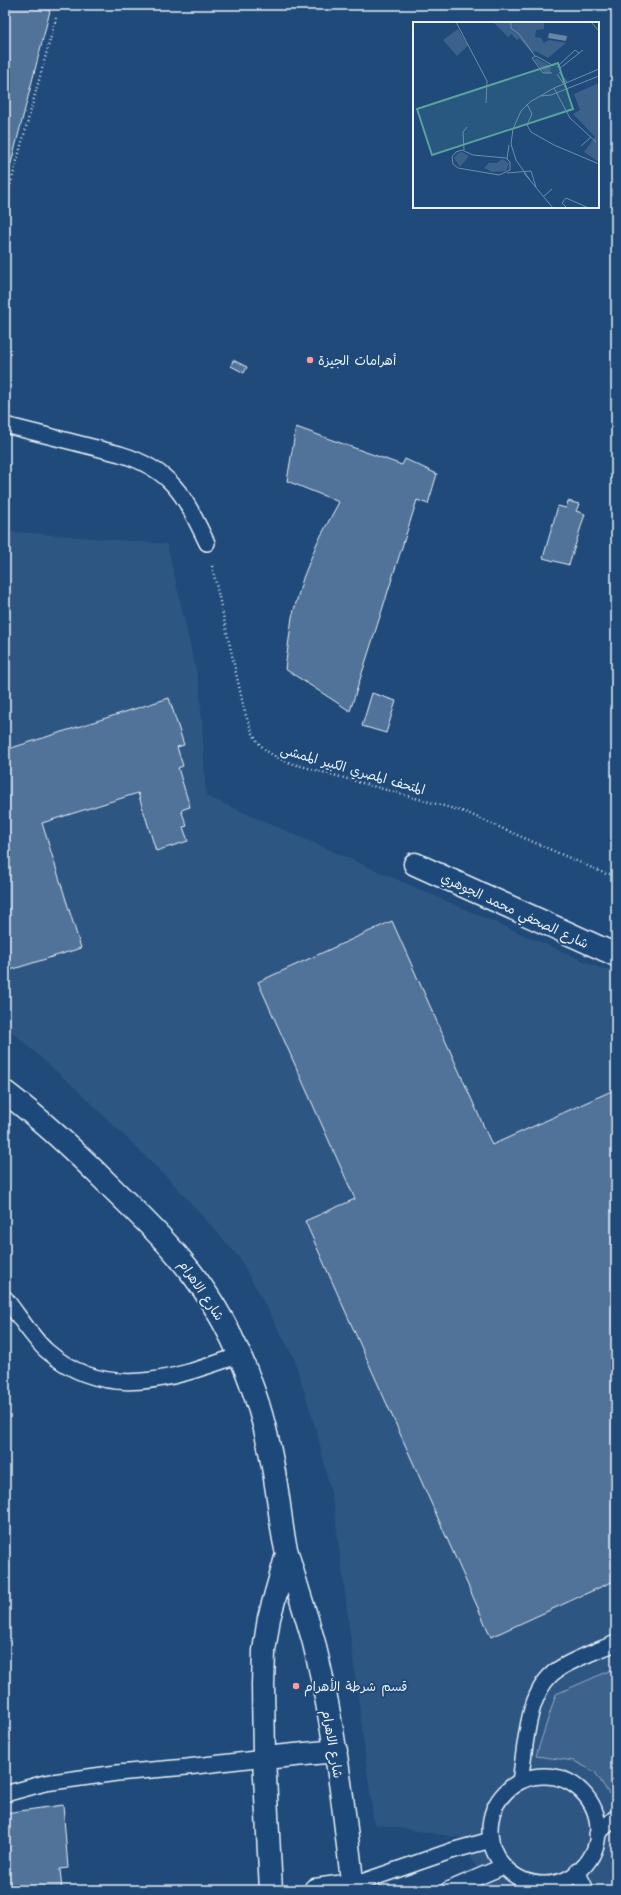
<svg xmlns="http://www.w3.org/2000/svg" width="621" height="1895" font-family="'Architects Daughter','Playpen Sans Arabic',sans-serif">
<rect width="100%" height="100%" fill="#1f4a7a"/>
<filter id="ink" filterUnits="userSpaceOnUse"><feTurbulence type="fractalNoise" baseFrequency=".025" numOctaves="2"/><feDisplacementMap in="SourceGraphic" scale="8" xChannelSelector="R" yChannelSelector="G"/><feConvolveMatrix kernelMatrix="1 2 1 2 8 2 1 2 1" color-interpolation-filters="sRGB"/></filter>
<g filter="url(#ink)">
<path fill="#2e5683" d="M5 531 167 544 200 688 206 796 600 968 616 970V1890H487L462 1838 374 1824 334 1507 318 1436 294 1358 239 1257 170 1180 73 1086 5 1026Z"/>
<path fill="#3c628c" stroke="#92aac2" d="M616 1668V1787L609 1794 595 1772 574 1761 536 1756 556 1694Z"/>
<path fill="#517399" stroke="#e8f1f8" d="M5 5H31L50 11 7 179H5Z
M233 360 247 367 244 373 231 366Z
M296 427 402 465 405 459 437 474 428 504 417 500 350 711 285 669 292 617 303 578 317 543 339 502 287 481Z
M568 501 579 504 576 511 585 514 569 565 543 558 558 506 566 508Z
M372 693 396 701 386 733 362 726Z
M169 698 184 745 177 747 183 766 178 768 190 807 181 810 187 826 183 827 188 841 156 851 138 793 42 823 81 948 7 971 5 965V750Z
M392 921 492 1145 616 1089V1580L491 1637 305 1221 355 1199 258 982Z
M63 1805 68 1868 60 1869 62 1890H5V1813Z"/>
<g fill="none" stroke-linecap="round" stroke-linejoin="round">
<g stroke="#e8f1f8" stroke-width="18">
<path id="service" d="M5 425 120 454C173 470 185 497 207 543
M5 1298C17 1313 33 1339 47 1351 107 1403 174 1378 240 1355
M490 1830a54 54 0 1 1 108 0a54 54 0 1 1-108 0Z
M520 1781C526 1747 526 1691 557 1670 575 1658 597 1651 616 1643
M5 1794 45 1783 117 1773 187 1767 264 1758
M597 1834 616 1817
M577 1871 586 1890
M353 1885 451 1851 491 1840
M448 1890 504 1866"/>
</g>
<g stroke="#e8f1f8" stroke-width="25">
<path id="minor" d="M415 864 616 955
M5 1092C42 1120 76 1152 110 1186 134 1210 160 1234 182 1261 214 1299 238 1345 254 1392 266 1426 273 1462 278 1498 281 1517 282 1538 288 1556 296 1585 306 1614 314 1643 334 1724 344 1807 353 1890
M264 1758 336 1751
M271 1890 264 1758 263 1685 264 1651 269 1618 287 1554
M315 1890 353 1885"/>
</g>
<path stroke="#e8f1f8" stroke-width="2.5" stroke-dasharray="1 3" stroke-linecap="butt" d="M5 204 56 18
M212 566 245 713C255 741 259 750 287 762L465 812 606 874H616"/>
<use href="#service" stroke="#1f4a7a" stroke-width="15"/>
<use href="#minor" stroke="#1f4a7a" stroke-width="22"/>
</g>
</g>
<g fill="#ff9aa2" stroke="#1f4a7a" stroke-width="1.5">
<circle cx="310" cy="360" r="4"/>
<circle cx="296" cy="1686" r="4"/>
</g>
<g text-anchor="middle" stroke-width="4" stroke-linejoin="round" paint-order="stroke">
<g font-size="13" fill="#e8f1f8" stroke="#1f4a7a" text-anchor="start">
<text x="318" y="365">أهرامات الجيزة</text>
<text x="304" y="1691">قسم شرطة الأهرام</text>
</g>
<g font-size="13" fill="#e8f1f8" stroke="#1f4a7a">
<text transform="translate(353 769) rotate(16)" y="5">المتحف المصري الكبير الممشى</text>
<text transform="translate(515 910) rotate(25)" y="5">شارع الصحفي محمد الجوهري</text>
<text transform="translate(202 1290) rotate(56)" y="5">شارع الاهرام</text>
<text transform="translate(333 1744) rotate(80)" y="5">شارع الاهرام</text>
</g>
</g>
<g transform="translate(413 22)">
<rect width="186" height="186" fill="#1f4a7a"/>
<path d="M131 0V7L123 8 122 15 128 16 131 21 136 18 153 21 135 36 122 29 119 31 106 16 104 18 98 12 95 15 81 1ZM45 7 55 24 44 34 30 18ZM123 36 138 44 137 51H132L121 38ZM186 61V140L171 130 182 115 160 92 167 88 161 72ZM49 130 56 134 47 145 41 136 45 131ZM89 137 96 141 93 149 79 150 71 146 76 141H84Z" fill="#3c628c"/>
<path d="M136 11 154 14 153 19 135 16Z" fill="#6685a7"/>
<path fill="none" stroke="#6f8dac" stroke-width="1" d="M43 0 74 59 73 81M98 0V6L106 12 122 34M178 0 186 9M144 45 162 28 166 31M146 47 170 28M146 50 154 60M139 51H130L119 36 123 34 141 44M144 52 154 67M141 66 157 96 183 120M128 74 138 73 186 54M114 82 119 92 114 103 118 110 141 123 186 142M168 124 178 115M49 128 60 133 93 136 97 140V148L86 153 45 146 40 142 39 135 43 130ZM51 128 50 110 54 105M94 137 96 123M94 151 118 149 123 165M111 151 140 186M117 158 103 138 98 122 100 107 108 89 117 80 141 66 186 47M130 175 139 167M154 186 149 181 153 176 176 186"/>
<path fill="#5ba19e" fill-opacity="0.15" stroke="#5ba19e" stroke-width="2" d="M145 41 160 87 19 133 4 87Z"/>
<rect width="186" height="186" fill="none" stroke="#e8f1f8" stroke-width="2"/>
</g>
<rect width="621" height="1895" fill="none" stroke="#1f4a7a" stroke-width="20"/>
<rect x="10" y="10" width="601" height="1875" fill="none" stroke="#e8f1f8" stroke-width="1.5" filter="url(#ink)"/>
</svg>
